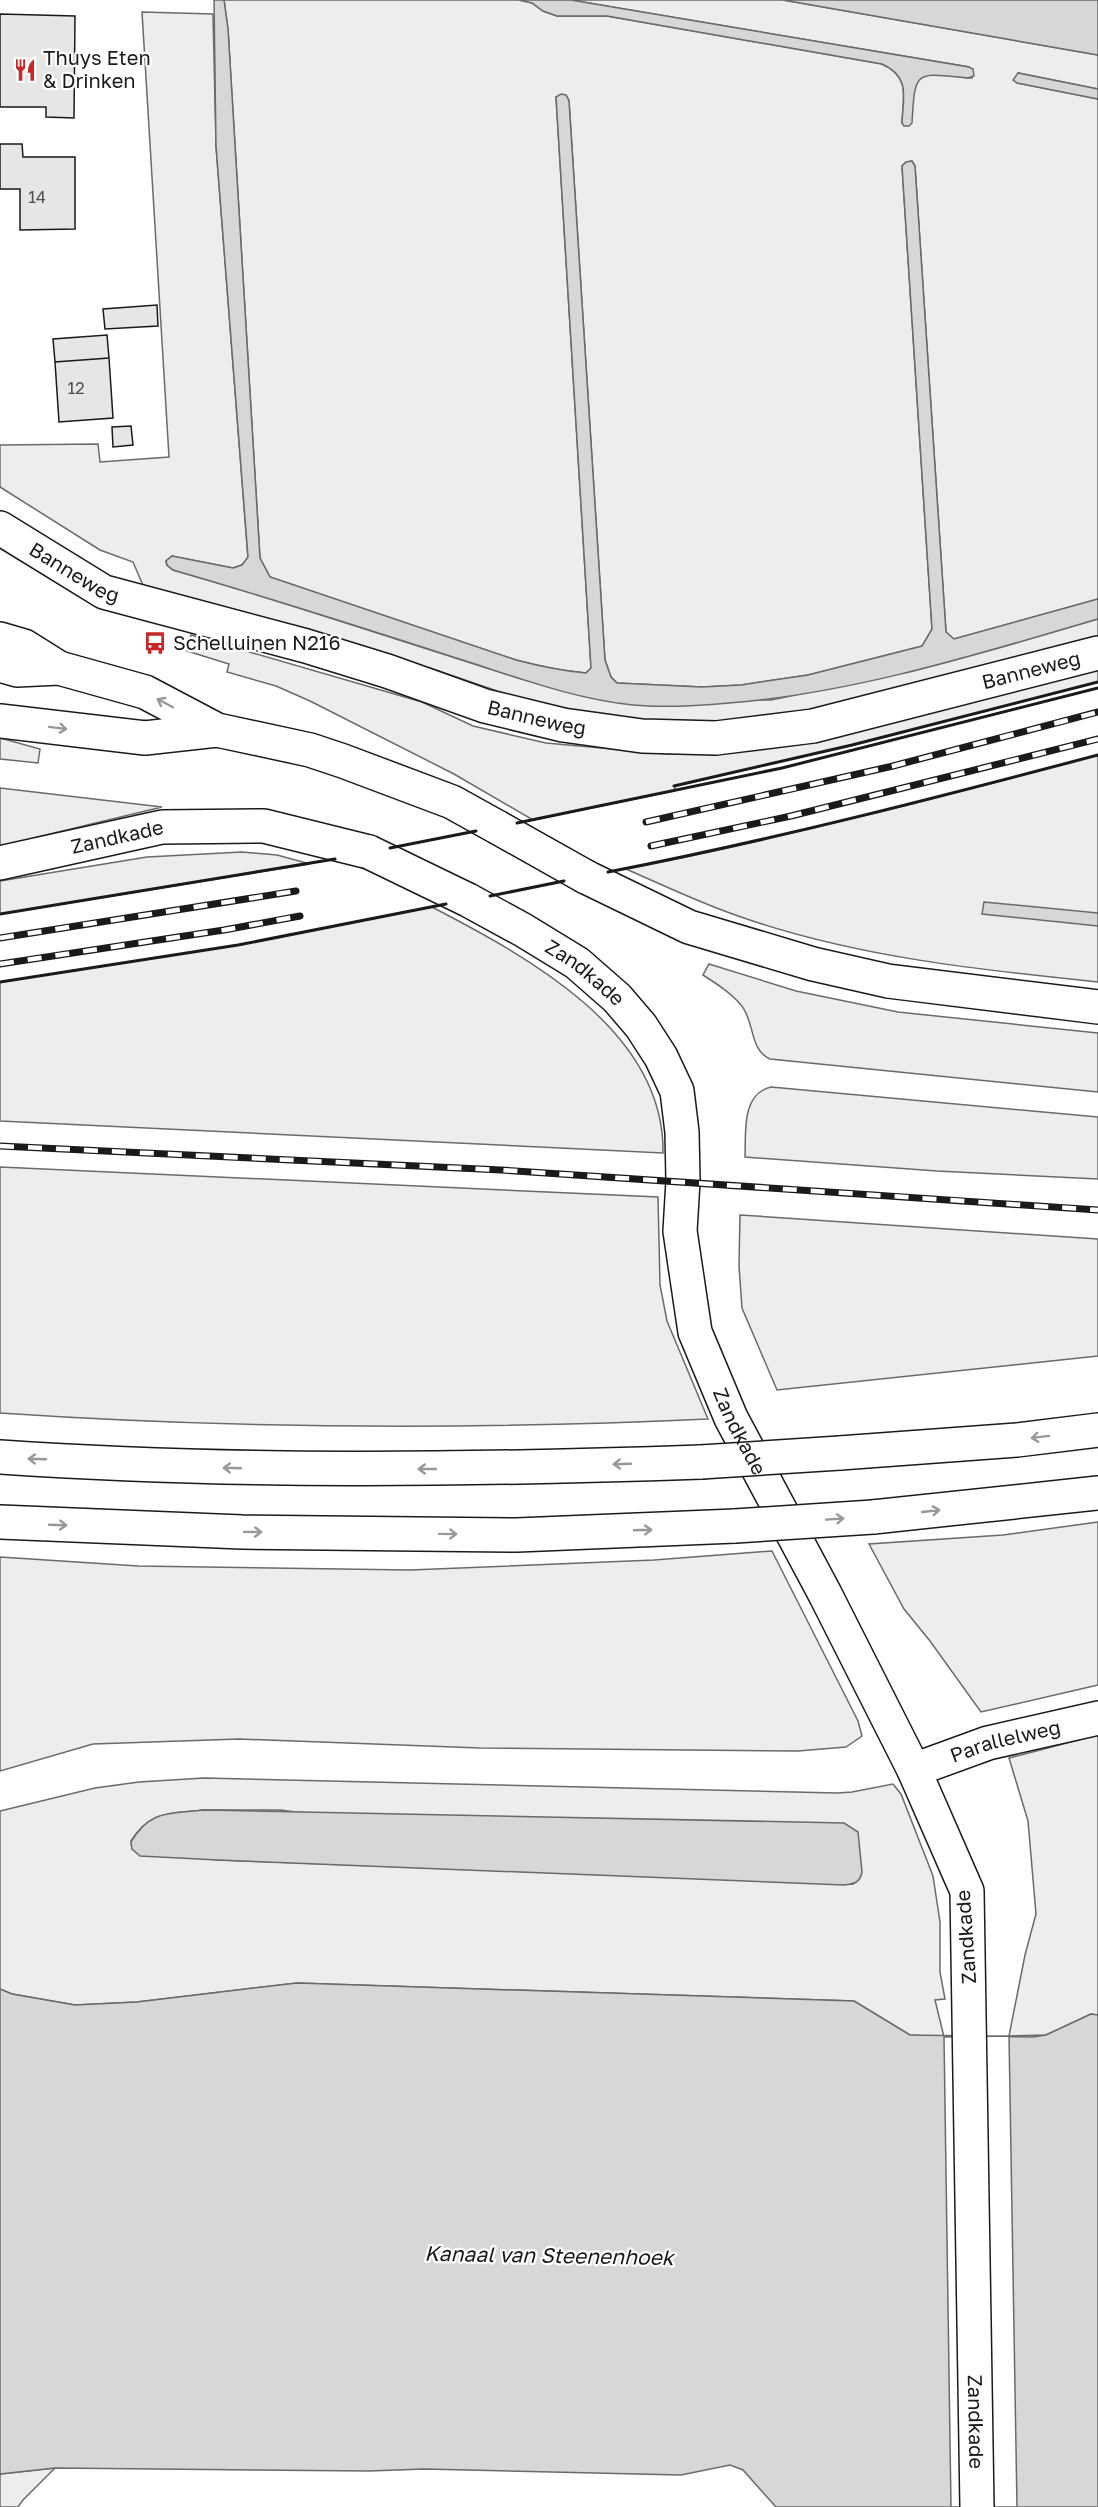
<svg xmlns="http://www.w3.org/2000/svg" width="1098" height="2507" font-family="'Golos Text',sans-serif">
<rect width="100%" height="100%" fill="#fff"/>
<path fill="#ededed" stroke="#6a6a6a" stroke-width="1.5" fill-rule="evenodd" d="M224 0H519L532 3 543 11 557 16H607L882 64C911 77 903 97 902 123H911C912 112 910 95 915 85 923 66 957 78 972 78L969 67 571 0H783L1098 55V89L1018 73 1017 83 1098 99V599L954 639 946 632 915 166 912 161 906 162 902 166 932 629 923 646 808 675 741 685 702 687 617 683 611 677 605 660 569 101 566 95 556 97 591 668 586 673C562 671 539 666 516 660L270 577 260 558 228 29Z
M142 12 213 14 216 146 248 558 242 565 233 568 172 556 166 561 167 565 173 570 262 596 518 678 592 698 771 700 885 677 998 648 1098 619V638L953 677 775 718 685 725 601 715 559 707 503 693 430 668 145 590 133 562 100 550 0 487V445L98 444 100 462 169 457Z
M191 635 422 702 473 726 546 743 668 754 730 751 1098 666V682L852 745 675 786V791L533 820 454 774 310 701 276 686 227 672 229 664 187 651Z
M0 738 40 749 38 763 0 759Z
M1098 755V982C980 970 857 957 744 918 704 905 665 886 626 869 785 838 942 797 1098 755Z
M0 788 162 807 0 846Z
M242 852 277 855 310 864 0 914V881L147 857Z
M432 907C526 956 665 1030 663 1153L0 1121V982L238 945Z
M709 964 796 991 898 1012 1098 1033V1092L770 1059C749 1050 755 1021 741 1005 731 993 717 984 703 975Z
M771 1087 1098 1117V1179L937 1171 745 1157C746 1133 741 1094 771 1087Z
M0 1167 658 1197 660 1285 667 1321 708 1419C472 1430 236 1429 0 1413Z
M740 1215 1098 1239V1356L777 1390 742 1308 739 1266Z
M1098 1522V1685L981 1712 930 1641 904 1609 869 1544 1003 1535Z
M772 1551 858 1721 862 1736 846 1747 798 1751 480 1748 239 1739 93 1744 0 1771V1557L138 1566 410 1570 654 1560Z
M1098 1735V2015L1091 2014 1046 2035 1009 2036 1025 1955 1036 1914 1028 1821 1009 1758Z
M204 1778 837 1793 852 1792 893 1784 901 1794 933 1876 940 1922V1972L945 1999 935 2000 944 2037 910 2035 854 2001 297 1983 137 2002 75 2005 12 1994 0 1989V1811L95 1788 139 1782ZM204 1810H280L854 1884 218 1860 132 1849 131 1841C150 1810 171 1814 204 1810Z
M55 2468 23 2500 18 2507H0V2474Z"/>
<path fill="#d7d7d7" stroke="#6a6a6a" stroke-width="1.5" d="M214 0H224L228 29 260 558 270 577 516 660C539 666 562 671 586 673L591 668 556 97 561 94 566 95 569 101 605 660 611 677 617 683 702 687 741 685 808 675 922 646 932 629 902 166 906 162 912 161 915 166 946 632 954 639 1098 599V619C978 654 855 693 729 703 697 706 665 708 633 705 572 699 511 675 453 657 360 627 267 597 173 570L167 565 166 561 172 556 233 568 242 565 248 557 216 146Z
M519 0H571L969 67 973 69 974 76 968 78C915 73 915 69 912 123L909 126H904L902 123C903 97 911 77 882 64L607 16H557L543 11 532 3Z
M783 0H1098V55Z
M1018 73 1098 89V99L1017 83 1013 80Z
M984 902 1098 913V926L982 914Z
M204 1810 844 1823 858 1832 862 1872C860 1883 854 1884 844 1885L218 1860 140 1856 132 1849 131 1842C150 1809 171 1814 204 1810Z
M297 1983 854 2001 910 2035 1033 2037 1046 2035 1091 2014 1098 2015V2507H776L743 2470 730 2465 681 2475 424 2469 369 2471 55 2468 0 2474V1989L12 1994 75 2005 137 2002Z"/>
<path fill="#fff" stroke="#6a6a6a" stroke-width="1.5" d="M1009 2036 1017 2507H951L944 2037Z"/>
<path fill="#e6e6e6" stroke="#1a1a1a" stroke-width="1.5" d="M0 14 75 16 74 118 46 117V107H0Z
M0 144H22L23 157H75V229L20 230V189H0Z
M157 305 158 326 105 329 103 309Z
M107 335 109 358 55 362 53 339Z
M109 358 113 418 59 422 55 362Z
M131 426 133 445 113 447 112 427Z"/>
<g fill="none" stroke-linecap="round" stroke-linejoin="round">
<g stroke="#1a1a1a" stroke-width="36">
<g id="minor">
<path id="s1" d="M0 528 104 592 306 646 387 671 485 706 563 725 642 736 716 738 813 726 1098 653"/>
<path id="s2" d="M914 1770 988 1743 1098 1718"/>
</g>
</g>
<g stroke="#1a1a1a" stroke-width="36">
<g id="tertiary">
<path id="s3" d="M0 863 162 827 264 826 369 852"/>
<path id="s4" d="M468 900 523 930 577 963 617 998 641 1026 661 1057 677 1091 682 1132 683 1181 680 1231 695 1332 731 1418 825 1594 914 1770 967 1891 977 2507"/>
</g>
</g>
<g stroke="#1a1a1a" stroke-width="36">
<path id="primary" d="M0 639 24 646 59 668 145 692 217 730 310 750 343 761 452 802 497 827
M0 665 17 670 59 668
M0 721 145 738 217 730
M586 877 689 927 813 964 888 981 1098 1007"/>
</g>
<g stroke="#1a1a1a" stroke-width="36">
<path id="motorway" d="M840 1453 1017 1440 1098 1430
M0 1457C234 1473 468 1470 701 1462
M873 1517 1098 1493
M0 1522 242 1532 517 1535 735 1526"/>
</g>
<use href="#minor" stroke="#fff" stroke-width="33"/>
<use href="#tertiary" stroke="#fff" stroke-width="33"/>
<use href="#primary" stroke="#fff" stroke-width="33"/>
<use href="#motorway" stroke="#fff" stroke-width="33"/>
<g stroke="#1a1a1a" stroke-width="7">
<path id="rail" d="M646 822 893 766 1098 712
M651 846 791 816 1098 739
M0 938 296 891
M0 964 224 930 300 916
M0 1146 501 1170 1098 1210"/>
</g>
<use href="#rail" stroke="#fff" stroke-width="4.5" stroke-dasharray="14" stroke-linecap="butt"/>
<g stroke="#1a1a1a" stroke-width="36" stroke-linecap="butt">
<path id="tertiary-bridge" d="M369 852 468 900"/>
</g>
<g stroke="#1a1a1a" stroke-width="36" stroke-linecap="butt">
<path id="primary-bridge" d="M497 827 586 877"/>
</g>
<g stroke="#1a1a1a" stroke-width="36" stroke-linecap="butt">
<path id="motorway-bridge" d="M701 1462 840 1453
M735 1526 873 1517"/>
</g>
<use href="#tertiary-bridge" stroke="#fff" stroke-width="33"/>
<use href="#primary-bridge" stroke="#fff" stroke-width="33"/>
<use href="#motorway-bridge" stroke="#fff" stroke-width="33"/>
<path stroke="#1a1a1a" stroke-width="3" d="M674 786 852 745 1098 682
M517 823 782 768 1098 688
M390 848 476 831
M608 872C773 840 935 798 1098 755
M490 896 564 881
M0 914 335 859
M0 982 238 945 446 904"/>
</g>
<defs><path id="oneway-shaft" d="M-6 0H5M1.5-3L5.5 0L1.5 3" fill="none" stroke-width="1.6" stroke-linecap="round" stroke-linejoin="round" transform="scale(1.5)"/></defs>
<g stroke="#989898">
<use href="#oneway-shaft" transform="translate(165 703) rotate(-152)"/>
<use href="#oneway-shaft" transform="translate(58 728) rotate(7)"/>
<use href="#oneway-shaft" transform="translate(1040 1437) rotate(173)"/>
<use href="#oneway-shaft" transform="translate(37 1459) rotate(-178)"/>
<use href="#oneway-shaft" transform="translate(622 1464) rotate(178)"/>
<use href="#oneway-shaft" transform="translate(232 1468) rotate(-178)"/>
<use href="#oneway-shaft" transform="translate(427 1469) rotate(-180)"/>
<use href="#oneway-shaft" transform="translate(931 1511) rotate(-6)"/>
<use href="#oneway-shaft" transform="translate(835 1519) rotate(-4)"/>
<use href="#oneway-shaft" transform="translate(58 1525) rotate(2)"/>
<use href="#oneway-shaft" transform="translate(643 1530) rotate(-2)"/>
<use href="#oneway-shaft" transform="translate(253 1532) rotate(1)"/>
<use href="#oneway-shaft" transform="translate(448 1534) rotate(1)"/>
</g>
<defs>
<g id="restaurant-bare" transform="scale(1.8)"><path d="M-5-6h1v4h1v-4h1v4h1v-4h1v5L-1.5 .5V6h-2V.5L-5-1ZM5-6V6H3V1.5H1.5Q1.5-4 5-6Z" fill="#c62828" stroke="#fff" stroke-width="2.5" paint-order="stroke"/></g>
<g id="bus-bare" transform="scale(1.8)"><path d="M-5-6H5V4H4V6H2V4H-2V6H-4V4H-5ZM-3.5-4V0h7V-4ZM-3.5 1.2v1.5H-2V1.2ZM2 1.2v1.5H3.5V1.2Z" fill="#c62828" stroke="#fff" stroke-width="2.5" paint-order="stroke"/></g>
</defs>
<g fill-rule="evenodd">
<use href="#restaurant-bare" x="25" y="70"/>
<use href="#bus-bare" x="155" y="643"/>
</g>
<g text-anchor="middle" stroke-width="4.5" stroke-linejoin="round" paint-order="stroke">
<g font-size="16" fill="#4d4d4d">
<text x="37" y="203">14</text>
<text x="76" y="394">12</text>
</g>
<g font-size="20" fill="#1a1a1a" stroke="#fff" text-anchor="start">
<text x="43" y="65">Thuys Eten<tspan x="43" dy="23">&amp; Drinken</tspan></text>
<text x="173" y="650">Schelluinen N216</text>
</g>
<g font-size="20" fill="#1a1a1a" stroke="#fff">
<text dy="7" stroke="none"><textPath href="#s1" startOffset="87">Banneweg</textPath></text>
<text dy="7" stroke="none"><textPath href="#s1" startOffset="1077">Banneweg</textPath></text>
<text dy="7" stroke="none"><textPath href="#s1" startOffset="573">Banneweg</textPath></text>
<text dy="7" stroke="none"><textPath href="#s3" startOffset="120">Zandkade</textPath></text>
<text dy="7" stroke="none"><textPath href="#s4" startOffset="138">Zandkade</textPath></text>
<text dy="7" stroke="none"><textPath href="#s4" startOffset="642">Zandkade</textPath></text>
<text dy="7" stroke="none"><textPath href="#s2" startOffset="96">Parallelweg</textPath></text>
<text transform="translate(966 1937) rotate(-94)" y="7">Zandkade</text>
<text dy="7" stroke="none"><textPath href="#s4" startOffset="1686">Zandkade</textPath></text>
</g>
<g font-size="21" font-style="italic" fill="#1a1a1a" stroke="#fff">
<text transform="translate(549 2256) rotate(1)" y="7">Kanaal van Steenenhoek</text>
</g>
</g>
</svg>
